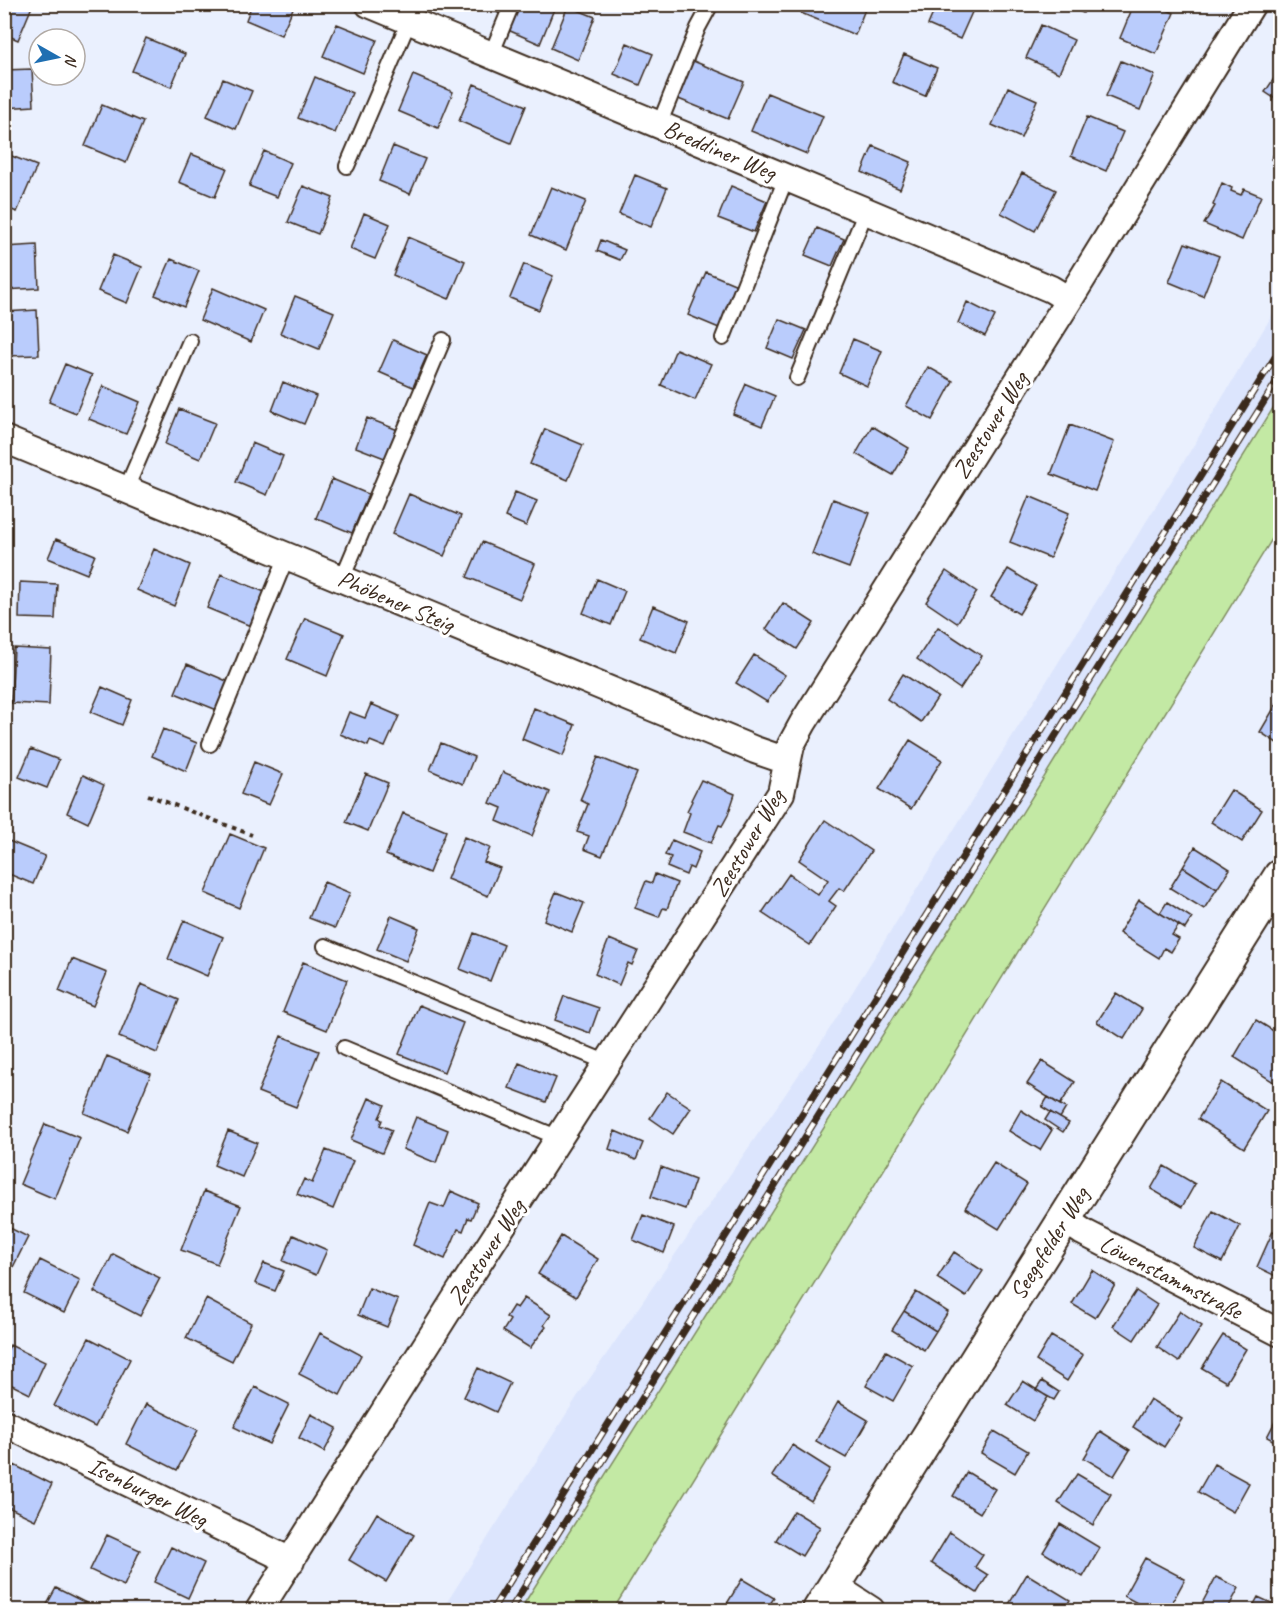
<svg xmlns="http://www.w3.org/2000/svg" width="1285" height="1615" font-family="Caveat,sans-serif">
<rect width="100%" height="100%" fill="#eaf0fe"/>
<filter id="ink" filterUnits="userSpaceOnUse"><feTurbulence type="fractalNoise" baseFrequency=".0167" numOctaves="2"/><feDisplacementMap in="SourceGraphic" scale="12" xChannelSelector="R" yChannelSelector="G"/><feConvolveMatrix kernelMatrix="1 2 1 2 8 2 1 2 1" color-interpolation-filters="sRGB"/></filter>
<g filter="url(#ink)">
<path fill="#dce5fd" d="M1280 302V397L994 858 520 1610H442L577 1397 822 1041 1189 453Z"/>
<path fill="#c3e9a4" stroke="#7f8a61" stroke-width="1.5" d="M1280 397V526L613 1610H520L994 858Z"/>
<path fill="#baccfc" stroke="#3b2a1e" stroke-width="1.5" d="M4 4H33L18 40 4 34Z
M175 4H193L190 11Z
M252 4H295L281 35 246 20Z
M477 4H507L503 15Z
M518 4H556L540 44 508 30Z
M804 4H867L855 35 801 13Z
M937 4H959L973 10 960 39 928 25Z
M1064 4H1087L1083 13Z
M1134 4H1153L1174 13 1156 54 1120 38Z
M568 6 595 17 578 60 551 48Z
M337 24 377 40 363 73 323 56Z
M1041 25 1074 40 1059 73 1026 58Z
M146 38 185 54 171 87 132 71Z
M627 43 653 54 640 85 614 74Z
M904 54 937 68 925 96 892 82Z
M686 58 744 82 728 119 671 96Z
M1121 61 1155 75 1140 110 1106 96Z
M32 69 34 106 4 108V70Z
M1277 74 1280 76V102L1265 92Z
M413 75 453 92 438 128 398 111Z
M315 77 352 93 335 133 298 118Z
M223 79 252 91 236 129 207 116Z
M474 84 526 106 511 143 459 121Z
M1008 87 1037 100 1021 138 992 125Z
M767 93 823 116 807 154 751 131Z
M102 105 143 122 126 163 85 146Z
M1087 117 1123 132 1106 171 1071 156Z
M1280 144V165L1271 159Z
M393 146 425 159 410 194 379 181Z
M873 146 911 162 900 189 862 172Z
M264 151 291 163 277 197 249 186Z
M4 153 37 166 17 212 4 207Z
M191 154 227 168 215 197 179 182Z
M1022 173 1056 190 1035 231 1001 213Z
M635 175 667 188 651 227 619 214Z
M1222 183 1232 188 1231 191 1241 195 1244 189 1261 196 1242 240 1204 224 1215 206 1213 205Z
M303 186 333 198 318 234 288 222Z
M731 186 767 201 754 232 718 218Z
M551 187 586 201 566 250 531 235Z
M364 213 390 224 375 259 350 249Z
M817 228 844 239 832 266 805 255Z
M408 237 465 261 449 299 393 275Z
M601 240 625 250 620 260 597 251Z
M1185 243 1219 256 1203 296 1169 282Z
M37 245 39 288 4 290V247Z
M113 255 142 267 127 303 98 291Z
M171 259 199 271 184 307 155 295Z
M524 264 553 276 539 310 510 298Z
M706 272 737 285 719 328 688 315Z
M213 288 264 310 251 342 200 320Z
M295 296 334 312 319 349 280 333Z
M967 302 995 316 985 336 958 323Z
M37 310 39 355 4 356V312Z
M779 319 806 330 793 359 767 348Z
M853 339 882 351 867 386 839 373Z
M393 340 427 355 413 387 379 372Z
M676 349 711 364 695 400 661 385Z
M65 364 92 375 76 413 49 402Z
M928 367 953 381 932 420 906 406Z
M283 382 316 396 304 424 272 411Z
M746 384 775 396 762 426 733 414Z
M103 386 140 402 126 434 89 419Z
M179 409 215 423 200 459 165 444Z
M367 418 398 430 387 459 356 447Z
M1070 425 1114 442 1095 491 1051 474Z
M872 426 909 448 893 475 856 454Z
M545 429 583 445 568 480 530 464Z
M252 443 283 456 267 495 236 482Z
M332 479 368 494 352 533 316 518Z
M515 492 537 501 526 526 505 517Z
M409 494 461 516 444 556 392 534Z
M1029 496 1069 513 1050 558 1010 542Z
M833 499 870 513 849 568 812 554Z
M56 539 95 555 87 574 48 558Z
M482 542 535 564 520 599 467 577Z
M154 549 190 565 174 606 137 590Z
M1008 569 1036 586 1019 614 991 597Z
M946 571 977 592 957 623 926 602Z
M221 574 267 593 253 627 207 608Z
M597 579 625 591 611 625 583 613Z
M20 582 57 584 55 619 19 618Z
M783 603 814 623 797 649 766 629Z
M653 606 689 621 676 653 640 638Z
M305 618 344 634 327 676 287 659Z
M938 627 982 656 960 689 917 659Z
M14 648 51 650 49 705 11 703Z
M754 655 785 675 767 702 736 683Z
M187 664 229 682 217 710 175 693Z
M903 674 938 697 921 722 887 699Z
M102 687 132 700 122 725 91 712Z
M1280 698V745L1260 732Z
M371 704 399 716 385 747 370 741 368 746 340 734 349 712 365 718Z
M534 708 575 725 563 756 522 739Z
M163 729 197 743 186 771 152 756Z
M910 740 942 760 911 809 879 789Z
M441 743 474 757 463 784 430 770Z
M31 749 59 760 47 788 19 777Z
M598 757 637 773 602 856 584 849 589 836 577 832 588 804 580 800Z
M254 762 283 774 269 805 241 794Z
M503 772 550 792 532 836 497 821 502 808 490 803Z
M366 774 388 783 368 831 346 822Z
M83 775 104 785 88 823 67 813Z
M701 780 735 794 728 815 722 826 719 825 711 843 683 832 690 813 687 811 692 801 691 800Z
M1231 790 1262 810 1242 842 1211 822Z
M403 813 446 831 429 873 386 855Z
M825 820 871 851 844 891 839 888 829 901 836 906 810 945 762 913 789 874 818 895 828 880 799 860Z
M230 834 264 848 239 908 205 893Z
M464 837 490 848 484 862 500 868 488 896 447 879Z
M4 839 45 856 33 884 4 872Z
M672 840 700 852 693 869 689 867 686 875 667 867 671 857 665 855Z
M1195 847 1230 869 1217 889 1183 867Z
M1183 867 1217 889 1204 909 1170 888Z
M655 874 677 883 667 909 663 908 659 917 635 908 646 881 652 883Z
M324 882 350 893 335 928 309 918Z
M556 892 584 903 572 932 544 920Z
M1139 900 1179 925 1172 935 1179 939 1171 952 1164 948 1159 958 1119 933Z
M1167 902 1192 918 1185 929 1160 913Z
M391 916 419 928 406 961 377 949Z
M184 920 223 937 207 976 168 959Z
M474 933 504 945 490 981 460 969Z
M609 939 638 951 632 965 628 963 619 985 595 974Z
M72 959 107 973 93 1006 59 991Z
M303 962 347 980 327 1030 283 1012Z
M141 984 179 1000 157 1053 119 1037Z
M1116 993 1142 1009 1124 1039 1097 1022Z
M564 996 599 1008 590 1033 555 1020Z
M419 1005 463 1023 444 1072 399 1054Z
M1256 1020 1280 1035V1086L1234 1057Z
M281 1036 319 1051 296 1107 258 1092Z
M107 1056 151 1074 127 1131 84 1113Z
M1042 1061 1075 1082 1060 1105 1027 1084Z
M519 1063 556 1078 546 1102 509 1088Z
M1221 1082 1267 1111 1244 1148 1198 1119Z
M667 1092 691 1108 673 1134 650 1118Z
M1048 1097 1066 1108 1060 1118 1042 1107Z
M369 1098 385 1105 379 1118 382 1120 380 1125 392 1130 382 1153 351 1140Z
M1021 1110 1052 1130 1040 1150 1009 1131Z
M1050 1112 1069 1123 1063 1132 1045 1120Z
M416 1117 448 1130 436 1163 403 1149Z
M45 1124 80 1138 55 1199 20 1184Z
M228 1131 257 1143 242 1177 214 1165Z
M615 1131 643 1143 636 1160 609 1149Z
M326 1150 353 1161 333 1209 297 1194 304 1179 312 1183Z
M994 1163 1027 1184 999 1229 965 1208Z
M1164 1166 1195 1184 1182 1207 1151 1189Z
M661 1167 695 1180 685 1209 651 1197Z
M204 1191 241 1206 217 1264 181 1250Z
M451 1191 478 1203 471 1219 468 1218 463 1231 458 1229 445 1259 413 1245 430 1203 444 1208Z
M1213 1211 1240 1226 1222 1262 1194 1248Z
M643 1215 674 1227 664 1253 633 1240Z
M4 1225 28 1237 11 1271 4 1268Z
M1273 1231 1280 1235V1278L1257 1267Z
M293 1235 327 1250 316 1275 283 1261Z
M561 1236 598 1259 576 1297 538 1274Z
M954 1252 983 1271 966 1297 937 1278Z
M113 1254 160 1278 140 1316 94 1292Z
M40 1260 80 1280 64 1313 24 1293Z
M264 1263 284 1271 275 1291 255 1283Z
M1092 1270 1115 1285 1095 1318 1072 1304Z
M369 1288 398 1300 387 1327 358 1315Z
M1136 1291 1157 1305 1134 1340 1113 1326Z
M916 1292 948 1312 936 1331 904 1311Z
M524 1298 551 1315 544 1325 546 1327 530 1348 503 1331 510 1320 506 1317 513 1306 517 1308Z
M206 1299 251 1323 232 1361 186 1338Z
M904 1311 936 1331 924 1350 892 1330Z
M1180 1311 1202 1326 1179 1362 1157 1347Z
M320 1333 361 1355 340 1395 299 1374Z
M1223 1335 1246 1349 1226 1382 1202 1368Z
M1051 1336 1083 1355 1067 1381 1036 1361Z
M89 1338 130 1359 95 1427 54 1406Z
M10 1345 45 1362 30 1394 4 1381V1357Z
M886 1351 913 1366 893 1401 866 1386Z
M478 1368 510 1383 496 1412 464 1397Z
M1023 1381 1048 1397 1033 1421 1007 1405Z
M1042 1381 1059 1392 1054 1400 1036 1390Z
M255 1387 289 1404 269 1444 234 1427Z
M1150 1399 1182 1419 1164 1447 1133 1427Z
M838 1402 868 1420 846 1458 816 1441Z
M146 1404 198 1430 177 1470 126 1444Z
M1280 1412V1444L1267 1437Z
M311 1414 337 1428 324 1452 299 1438Z
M994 1431 1028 1451 1015 1473 981 1453Z
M1100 1431 1130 1450 1114 1476 1084 1458Z
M792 1445 830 1469 811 1501 772 1476Z
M1214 1464 1249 1483 1233 1512 1198 1492Z
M14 1465 52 1484 35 1520 4 1505V1484Z
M967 1472 995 1489 980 1513 953 1496Z
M1077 1474 1111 1494 1093 1525 1058 1503Z
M794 1511 820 1527 802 1556 776 1540Z
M377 1513 414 1535 386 1582 349 1560Z
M1060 1524 1100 1548 1083 1577 1043 1552Z
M950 1532 983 1555 975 1567 988 1575 977 1593 931 1563Z
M107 1535 140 1550 124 1586 90 1570Z
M171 1547 204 1563 188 1598 154 1582Z
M1145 1558 1185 1579 1168 1610H1150L1124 1596Z
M1027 1574 1070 1600 1064 1610H1009L1006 1609Z
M1216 1577 1239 1588 1227 1610H1202L1199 1609Z
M742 1579 774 1598 766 1610H723Z
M56 1588 100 1610H44Z
M1258 1597 1280 1607V1610H1251Z"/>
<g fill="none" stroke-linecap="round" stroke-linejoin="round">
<g stroke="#3b2a1e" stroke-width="18">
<path id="service" d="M491 55 512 4
M659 125 698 28 711 4
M347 166 409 21
M723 338 786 178
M797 378 866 211
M126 489 190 341
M342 579 443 340
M210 744 287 556
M325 946 608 1063
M344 1048 559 1138"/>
</g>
<g stroke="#3b2a1e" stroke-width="30">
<path id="minor" d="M369 4 866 211 1051 289 1069 300
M4 439 755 750 787 761
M1064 1219 1083 1232 1280 1333
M4 1423 291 1561
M834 1586 871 1610
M259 1610 459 1293 781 793 791 745 803 723 1069 300 1252 4"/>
</g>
<g stroke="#3b2a1e" stroke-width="36">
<path id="tertiary" d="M819 1610 1280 876"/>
</g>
<path stroke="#3b2a1e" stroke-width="4" stroke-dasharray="4.5 4.5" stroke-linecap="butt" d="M148 795 252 835"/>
<use href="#service" stroke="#fff" stroke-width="14"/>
<use href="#minor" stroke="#fff" stroke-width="26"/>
<use href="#tertiary" stroke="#fff" stroke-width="32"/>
<g stroke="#3b2a1e" stroke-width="7">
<path id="rail" d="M492 1610 1280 349
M510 1610 1280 376"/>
</g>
<use href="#rail" stroke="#fff" stroke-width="4.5" stroke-dasharray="14" stroke-linecap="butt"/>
</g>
</g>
<g text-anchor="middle" stroke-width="6" stroke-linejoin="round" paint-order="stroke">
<g font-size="24" fill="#3b2a1e" stroke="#fff">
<text transform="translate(720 150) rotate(23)" y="8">Breddiner Weg</text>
<text transform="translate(990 425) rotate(-58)" y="8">Zeestower Weg</text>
<text transform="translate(396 601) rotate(23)" y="8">Phöbener Steig</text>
<text transform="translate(747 843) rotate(-59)" y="8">Zeestower Weg</text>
<text transform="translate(1049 1243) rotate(-58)" y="8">Seegefelder Weg</text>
<text transform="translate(486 1252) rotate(-57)" y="8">Zeestower Weg</text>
<text transform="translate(1171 1277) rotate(27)" y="8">Löwenstammstraße</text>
<text transform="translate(148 1492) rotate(26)" y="8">Isenburger Weg</text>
</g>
</g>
<rect width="1285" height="1615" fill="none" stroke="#fff" stroke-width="24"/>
<rect x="12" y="12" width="1261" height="1591" fill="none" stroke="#3b2a1e" stroke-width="2" filter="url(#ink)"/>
<g transform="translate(57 57) rotate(99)"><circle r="28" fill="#ffffff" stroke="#b1aaa5" stroke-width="1.5"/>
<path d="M0-4.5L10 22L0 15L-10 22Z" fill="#1f6fb2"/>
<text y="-9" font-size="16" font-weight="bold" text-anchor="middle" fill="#3b2a1e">N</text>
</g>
</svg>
